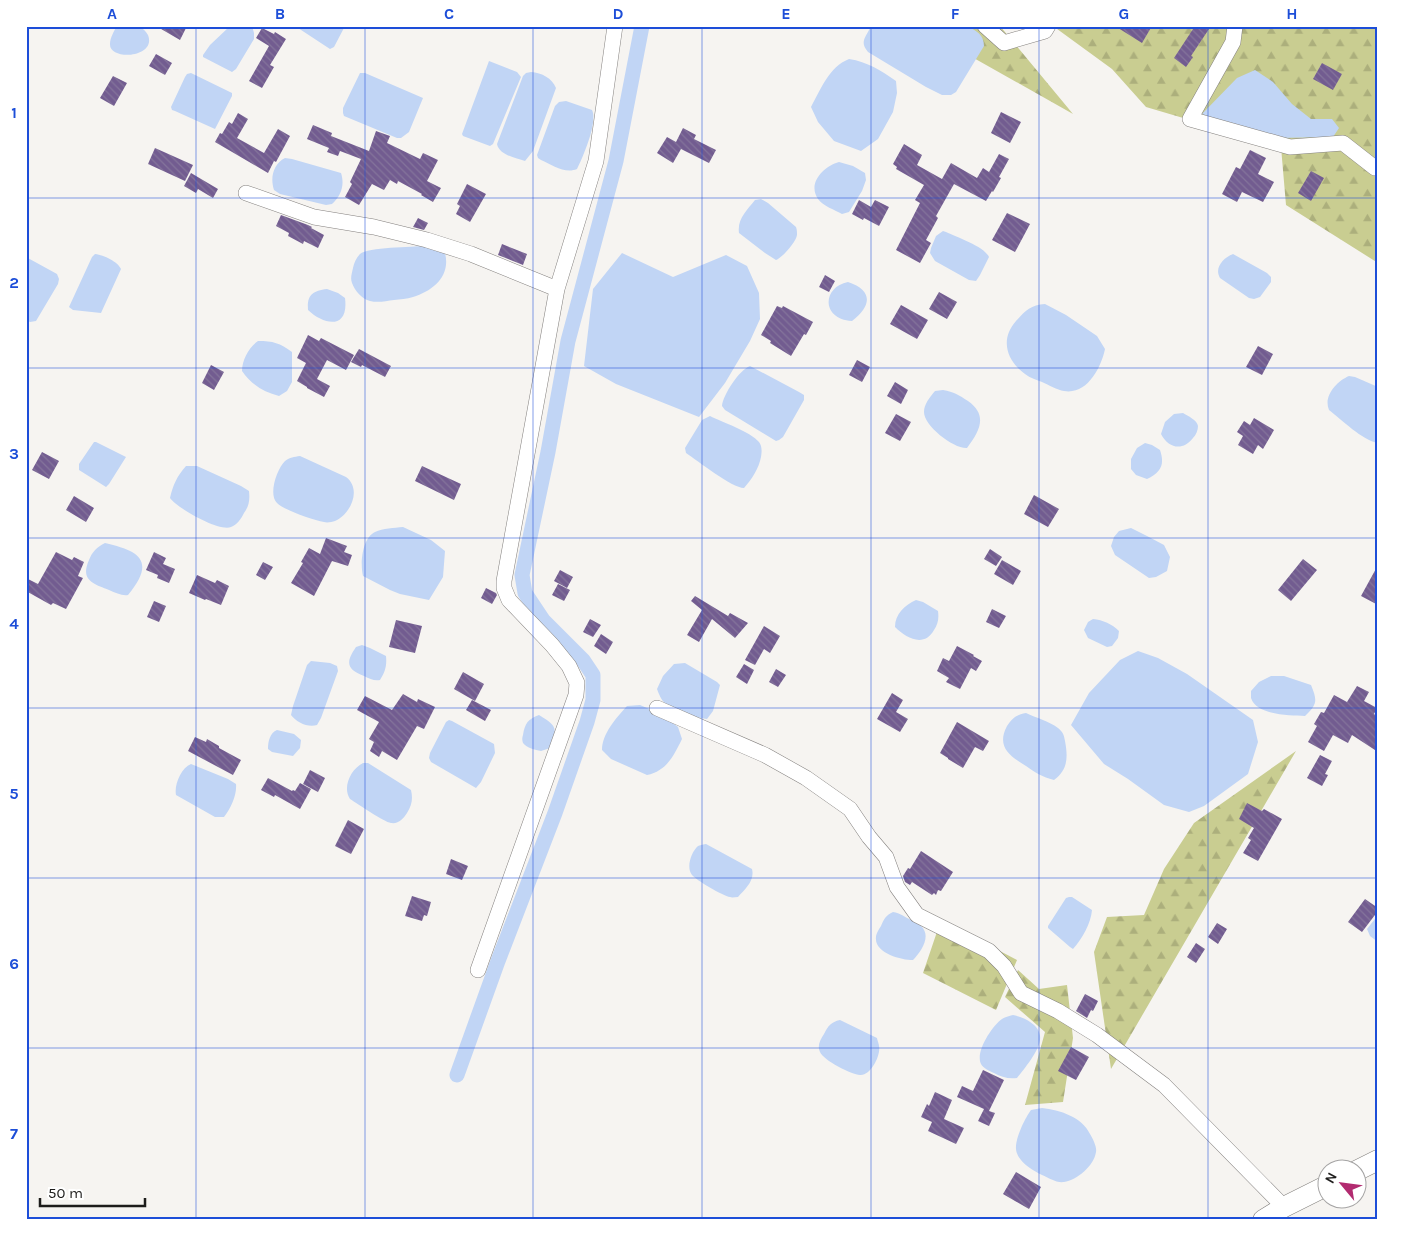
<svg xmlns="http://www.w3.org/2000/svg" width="1404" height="1246" font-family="Karla,sans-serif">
<defs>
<pattern id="forest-firs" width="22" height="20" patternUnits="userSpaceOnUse" patternTransform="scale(1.25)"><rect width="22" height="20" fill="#c9cd91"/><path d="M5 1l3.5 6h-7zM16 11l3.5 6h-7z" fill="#acaf7c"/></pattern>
<pattern id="building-back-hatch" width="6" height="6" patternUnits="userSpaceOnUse" patternTransform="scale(1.25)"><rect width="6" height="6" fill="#725c90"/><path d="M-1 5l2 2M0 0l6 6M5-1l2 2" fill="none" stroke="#84749b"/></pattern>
</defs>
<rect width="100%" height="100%" fill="#f6f4f1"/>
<path fill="url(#forest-firs)" d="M917 26H1000L1073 114Z
M1053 26H1378V263L1286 205 1281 147 1146 107 1112 69Z
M1296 751 1111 1069 1094 952 1107 917 1144 915 1164 869 1194 823Z
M941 920 1017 960 996 1010 923 973Z
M1018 970 1039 989 1067 985 1073 1038 1063 1102 1025 1105 1045 1032 1005 997Z"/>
<path fill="#c1d5f5" d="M117 26C129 26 142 23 148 35 157 58 109 61 110 44 110 38 114 31 117 26Z
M232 26H252L254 33V39L236 69 232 72 203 57V55L210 45 229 27Z
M295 26H345L334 47 330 49Z
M871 26H967C977 31 984 35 984 46L956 92 951 95H942L926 87 868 52C859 42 866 37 871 26Z
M849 59C868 62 880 70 896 81L897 93 893 112 878 139 861 151 834 141 818 122 811 107C821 89 829 67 849 59Z
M489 61 517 72 521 77 493 144 490 146 463 136 462 134Z
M1255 70 1273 82 1292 104 1311 119H1332L1339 128 1333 137 1276 138 1218 122 1202 114 1237 78Z
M531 72C542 73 552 78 556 88L533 151 525 161C516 158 499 155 497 144L523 76 526 73Z
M191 73 232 93V96L215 129 175 111 172 110 171 107 185 77 187 74Z
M360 73H365L423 98 409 132 401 138H397L344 116 343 113V108Z
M566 101 592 110C598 122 583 157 577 169 565 174 552 165 541 160L538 158 537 155 555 106 559 102Z
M285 158 292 159 341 173C345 185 341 196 332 204L326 205 280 194 274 190C270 178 273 164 285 158Z
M839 162 853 166 865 173 866 180 862 191 849 212 842 214C835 210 823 206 818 199 807 183 824 166 839 162Z
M761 199 768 203 796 227C797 230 797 232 797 235 796 242 782 258 776 260L765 253 739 233C737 219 747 210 755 200Z
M943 231 946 232C957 237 985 247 989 257L980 275 976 281 969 280 935 261 930 253 931 248 936 236Z
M425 246 445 253C451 276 433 291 413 297 407 299 400 299 394 300 386 301 378 303 370 301 362 299 355 291 352 283 350 278 352 273 353 268 354 263 356 258 360 254 368 247 412 247 425 246Z
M622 253 673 277 726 255 747 266 759 293 760 319 750 341 725 383 699 417 616 384 584 366 593 289Z
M95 254C104 255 118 262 121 269L101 313 73 310 69 307 92 257Z
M1233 254 1267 273 1271 277V282L1260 297 1254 299 1249 298 1220 278C1214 268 1223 258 1233 254Z
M26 257 57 274 59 279 58 284 36 321 30 322 26 320Z
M848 282C873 290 872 306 852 321 821 319 822 287 848 282Z
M327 289 338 293 345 298C349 329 325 326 308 310 307 295 312 291 327 289Z
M1045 304 1066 315 1097 336 1105 349C1101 368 1087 395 1064 391 1057 390 1049 385 1042 382 1037 380 1030 378 1025 374 1006 360 1000 339 1016 321 1026 310 1031 305 1045 304Z
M258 341C273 341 280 343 292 352V382L287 391 279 396C263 392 251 384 242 371 242 360 249 347 258 341Z
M750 366 799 392 804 395V400L783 437 779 440 776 441 725 410 722 406C723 395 739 370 750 366Z
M1349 376 1355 377 1378 387V443C1362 440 1342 420 1329 410 1323 396 1337 381 1349 376Z
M943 390C954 392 959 395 968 401 988 415 980 431 967 448 954 449 924 426 924 412 924 404 930 397 935 391Z
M1183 413C1188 416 1197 420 1198 426 1198 430 1196 435 1193 438 1183 451 1169 449 1161 434L1165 422 1174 414Z
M710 416C722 422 751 432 759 442 762 446 762 451 761 457 759 468 752 479 744 488 732 488 698 461 686 453L685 448 702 420Z
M94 442H96L126 457 109 484 106 487 79 470V464Z
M1145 443 1152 445 1160 450C1165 465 1161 472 1147 479L1136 475 1131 469V459L1137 448Z
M300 456 346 477C362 489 351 514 335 521 332 522 327 523 324 522 313 520 284 510 277 503 268 494 277 469 285 461 290 457 294 457 300 456Z
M186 466H197L241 486 249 491C250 500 249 506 244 513 241 519 237 525 231 527 219 532 177 508 170 498 173 485 177 476 186 466Z
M403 527 431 540 445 551 443 577 429 600 400 594 390 590 363 576C360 564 362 538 375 532 383 528 394 528 403 527Z
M1131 528 1147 536 1164 545 1170 557 1167 571 1156 577 1149 578 1115 555 1111 546 1114 537 1119 531Z
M105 543C140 551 156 561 128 595 122 596 116 593 109 590 93 584 80 580 89 560 92 552 97 547 105 543Z
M916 600 923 602 938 611C939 619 938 624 934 630 924 648 906 638 895 627 895 614 905 605 916 600Z
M1093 619C1103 620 1112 624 1119 631L1118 638 1112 646 1107 647 1088 638 1084 630 1088 622Z
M362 645 370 648 386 656C387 666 385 672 380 680 374 681 370 679 364 676 347 669 345 663 356 647Z
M1138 651 1158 658 1187 674 1253 720 1258 742 1248 774 1204 806 1189 812 1164 805 1128 779 1104 764 1071 725 1089 693 1120 660Z
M311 661 330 663 337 666 338 671 321 718 317 725C308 728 296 722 291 715L293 706 307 665Z
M685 663 717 682 720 685 713 711 707 719C695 718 676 711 665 703 661 700 659 694 657 689L663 676 674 664Z
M1271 676H1284L1311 685C1317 700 1318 704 1305 716 1291 715 1257 716 1251 698 1251 696 1251 693 1251 691L1259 682Z
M640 705 661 714 678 727 682 739C674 755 667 771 647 775L611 759 602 750C602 734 616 718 627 706Z
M1026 713C1036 718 1049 721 1058 728 1063 732 1064 735 1065 741 1068 757 1068 770 1054 780 1042 777 1036 773 1026 766 1010 756 996 747 1007 726 1012 718 1018 714 1026 713Z
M539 715C557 726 558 728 550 748L541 751C535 750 527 748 523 743 522 740 522 738 523 735 525 723 528 719 539 715Z
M449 720 452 721 494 744 495 753 481 782 476 788 431 762 429 758 430 753 446 722Z
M277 730 294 734 301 740 300 748 293 756 272 752 268 749C268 741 270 733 277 730Z
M363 763H368L411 790C413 799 412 805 407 813 403 819 399 824 391 823 384 822 358 804 350 799 342 787 351 769 363 763Z
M191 764 228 779 236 784C237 795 231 808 224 817H215L176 795C174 785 181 768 191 764Z
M706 844 752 869C755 881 745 889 738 897 735 897 732 898 730 897 723 896 696 880 692 875 686 868 691 852 698 846 701 845 704 844 706 844Z
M1069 897H1072L1092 910C1091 923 1082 939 1073 949L1070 947 1048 928V926L1066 898Z
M893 912C900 913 905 917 911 920 914 922 919 923 921 926 932 936 921 952 913 960 901 960 874 953 876 937 876 934 879 929 881 926 884 919 886 915 893 912Z
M1378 915V942L1370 936 1367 929Z
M1013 1015C1023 1017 1039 1024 1040 1036 1042 1048 1024 1069 1017 1078 1008 1079 1001 1077 994 1073 989 1071 983 1068 981 1064 975 1052 992 1026 1002 1019 1005 1017 1010 1016 1013 1015Z
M840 1020 877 1038C877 1039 879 1044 879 1046 881 1055 871 1076 860 1075 852 1075 823 1060 820 1052 817 1046 820 1040 824 1034 828 1026 831 1022 840 1020Z
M1042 1108C1060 1110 1082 1117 1090 1134 1093 1139 1097 1147 1096 1152 1094 1166 1077 1180 1064 1182 1056 1183 1049 1178 1042 1175 1032 1170 1017 1161 1016 1149 1015 1139 1025 1118 1031 1110Z"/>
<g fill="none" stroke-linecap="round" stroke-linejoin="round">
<path stroke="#c1d5f5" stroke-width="15" d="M457 1075 498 961 555 813 587 722 593 700V675L583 660 543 620 525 593 522 575 548 452 568 341 616 161 642 26"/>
</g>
<path fill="url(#building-back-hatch)" d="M156 26H187L180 40Z
M1115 26H1152L1142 43Z
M1195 26H1211L1191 56 1193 57 1186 67 1174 58Z
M262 28 274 34 275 32 286 39 270 65 274 67 262 88 249 81 269 46 256 38Z
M156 54 172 63 165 75 149 66Z
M1322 63 1342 74 1333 90 1313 79Z
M113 76 127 83 114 106 100 98Z
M1001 112 1021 122 1010 143 991 133Z
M238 113 248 119 237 138 264 153 278 129 290 136 276 162 274 161 268 173 215 142 220 133 222 134 229 122 232 124Z
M313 125 332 133 331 136 369 151 376 131 390 136 387 143 420 159 423 153 438 160 427 181 441 188 433 202 421 195 422 194 398 181 397 184 390 180 384 190 372 184 359 205 345 197 352 184 350 182 361 159 340 151 338 156 327 152 329 148 307 139Z
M683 128 696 135 694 139 716 150 709 163 681 149 673 163 657 153 667 137 676 142Z
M904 144 922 155 917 165 942 179 951 163 977 178 983 168 989 172 999 154 1009 159 999 177 1001 178 993 192 992 191 986 201 954 184 936 216 938 218 926 240 931 243 920 263 896 250 920 203 915 200 924 185 896 169 897 167 893 164Z
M155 148 193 165 185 181 148 164Z
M1250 150 1266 158 1258 174 1274 182 1263 202 1242 192 1237 202 1222 194 1236 167 1240 169Z
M1311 171 1324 178 1311 201 1298 193Z
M191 173 218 189 213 198 198 189 196 193 184 186Z
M467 184 486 194 470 222 456 214 460 206 457 204Z
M859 200 871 207 875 200 889 207 879 226 864 218 863 220 852 214Z
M1007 213 1030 224 1015 252 992 240Z
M281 215 308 225 312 227 311 228 324 235 318 248 304 241 303 244 288 236 289 233 276 226Z
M418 218 428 223 424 230 413 227Z
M502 244 527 254 523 265 498 255Z
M825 275 835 281 829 292 819 287Z
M939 292 957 302 947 319 929 309Z
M901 305 928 320 917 339 890 324Z
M777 306 782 308 783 306 813 322 806 335 804 334 791 356 770 343 771 341 761 335Z
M308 335 319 341 321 338 354 355 346 370 327 360 317 379 330 386 324 397 307 388V387L297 381 306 363 297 358Z
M1258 346 1273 354 1262 375 1246 367Z
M359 349 391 366 385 377 362 365 361 367 351 362Z
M857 360 870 367 862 382 849 375Z
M211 365 224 372 214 390 202 383Z
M895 382 908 390 901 404 887 396Z
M896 414 911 422 900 441 885 433Z
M1254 418 1274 430 1263 449 1258 445 1253 454 1238 445 1243 436 1237 432 1244 421 1250 425Z
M42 452 59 461 49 479 32 470Z
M422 466 461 484 454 500 415 481Z
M1034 495 1059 509 1048 527 1024 514Z
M74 496 94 508 86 522 66 510Z
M326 538 347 546 344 552 352 555 348 566 332 561 314 596 291 583 303 563 301 562 309 548 320 554Z
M990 549 1002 557 996 566 984 559Z
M56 552 72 560 74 557 84 562 78 576 83 578 66 609 53 603 51 605 26 591V578L38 584Z
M154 552 166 558 163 564 175 569 169 583 157 578 158 575 146 570Z
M1303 559 1317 570 1291 601 1278 590Z
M1002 560 1021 571 1013 585 994 574Z
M263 562 273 567 265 580 256 575Z
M1378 565V605L1361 596Z
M560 570 573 577 567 588 554 581Z
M197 575 215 583 217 580 229 586 221 605 206 599 205 600 189 593Z
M558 584 570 590 564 601 552 595Z
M486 588 496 593 497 595 492 604 481 598Z
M695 596 728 616 730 613 748 623 735 638 712 619 699 642 687 635 702 610 691 601Z
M154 601 166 606 159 622 147 617Z
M992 609 1006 616 999 628 986 622Z
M590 619 601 625 593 637 583 632Z
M396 620 422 626 415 653 389 647Z
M764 626 780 636 770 653 764 649 755 665 745 660Z
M601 634 613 642 606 654 594 646Z
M957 646 974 655 973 656 982 661 976 671 971 668 960 689 946 682 949 678 937 671 943 658 949 661Z
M744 664 754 670 747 684 736 677Z
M776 669 786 675 778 687 769 682Z
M463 672 484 684 475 701 454 689Z
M1357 686 1369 692 1364 701 1377 708 1374 714 1378 717V752L1352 735 1348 743 1333 735 1324 751 1308 742 1317 726 1314 724 1321 712 1324 713 1334 695 1347 702Z
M892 693 903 700 896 712 908 719 900 732 877 719Z
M403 694 417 702 418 699 435 707 424 729 417 726 397 760 382 751 379 757 370 751 374 742 369 739 379 722 357 710 365 696 392 710Z
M472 700 491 710 485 721 466 710Z
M957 722 989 741 983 751 975 747 963 768 948 759V758L940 753Z
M195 737 206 742 207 739 219 746V748L241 760 233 775 188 751Z
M1320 755 1332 761 1325 774 1328 775 1322 786 1307 778Z
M310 770 325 778 318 792 303 784Z
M268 778 292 791 293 790 295 791 300 783 311 789 300 809 275 795 274 797 261 790Z
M1247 803 1262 811 1264 809 1282 819 1258 861 1243 853 1251 840 1248 838 1254 828 1239 819Z
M348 820 364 829 351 854 335 846Z
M921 851 953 872 941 891 938 890 936 895 934 893 932 895 912 882 910 885 905 882 903 876 908 868 910 869Z
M451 859 468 866 462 880 446 874Z
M412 896 431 902 427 916 424 915 422 921 405 916Z
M1365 899 1378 908V911L1362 932 1348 922Z
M1217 923 1227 929 1218 944 1208 937Z
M1196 943 1205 949 1196 963 1187 957Z
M1085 994 1098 1001 1093 1011 1091 1010 1087 1018 1076 1011Z
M1071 1047 1089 1057 1076 1080 1058 1071Z
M983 1070 1004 1080 989 1111 995 1113 989 1126 978 1121 984 1109 957 1097 962 1086 973 1091Z
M935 1092 952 1100 944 1119 964 1128 956 1144 928 1131 932 1122 921 1117 927 1104 929 1106Z
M1016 1172 1041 1187 1029 1209 1003 1194Z"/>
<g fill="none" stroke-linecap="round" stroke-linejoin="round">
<g stroke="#84817f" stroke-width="16">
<path id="minor" d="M985 26 1004 43 1045 31 1048 26
M1235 26 1233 42 1190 119 1290 147 1343 143 1375 168
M246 193 314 217 374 227 427 240 471 254 557 289
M657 708 765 755 806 778 850 809 869 837 886 857 897 887 917 915 989 951 1004 966 1021 993 1058 1011 1097 1035 1164 1085 1284 1207
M478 970 576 695 577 683 569 666 552 645 509 600 504 588V581L557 289 596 161 615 26"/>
</g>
<g stroke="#84817f" stroke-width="21">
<path id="secondary" d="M1356 1171 1378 1160
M1263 1220 1284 1207 1326 1186"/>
</g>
<use href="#minor" stroke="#fff" stroke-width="15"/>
<use href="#secondary" stroke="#fff" stroke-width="20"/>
</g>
<path fill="none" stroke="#1d4ed8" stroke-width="1" stroke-opacity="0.55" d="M196 26V1220M365 26V1220M533 26V1220M702 26V1220M871 26V1220M1039 26V1220M1208 26V1220M26 198H1378M26 368H1378M26 538H1378M26 708H1378M26 878H1378M26 1048H1378"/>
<rect width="1404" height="1246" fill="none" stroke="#ffffff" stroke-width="55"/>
<g transform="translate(1342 1184) rotate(299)"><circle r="24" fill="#ffffff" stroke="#a5a4a4"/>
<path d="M0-4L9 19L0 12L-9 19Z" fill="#b22b70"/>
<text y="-8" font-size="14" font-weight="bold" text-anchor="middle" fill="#1d1c1b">N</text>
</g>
<path d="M40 1198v8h105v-8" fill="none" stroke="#1d1c1b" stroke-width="2.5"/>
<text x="48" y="1198" font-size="15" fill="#1d1c1b" stroke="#ffffff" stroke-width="4" paint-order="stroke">50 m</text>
<rect x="28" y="28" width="1348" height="1190" fill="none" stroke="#1d4ed8" stroke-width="2"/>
<g font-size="16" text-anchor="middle" font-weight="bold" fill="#1d4ed8">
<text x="112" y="19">A</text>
<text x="280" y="19">B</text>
<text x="449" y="19">C</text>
<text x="618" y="19">D</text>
<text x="786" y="19">E</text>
<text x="955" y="19">F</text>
<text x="1124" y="19">G</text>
<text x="1292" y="19">H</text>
<text x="14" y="118">1</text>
<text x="14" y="288">2</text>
<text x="14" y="459">3</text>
<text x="14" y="629">4</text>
<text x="14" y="799">5</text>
<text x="14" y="969">6</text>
<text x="14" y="1139">7</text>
</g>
</svg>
